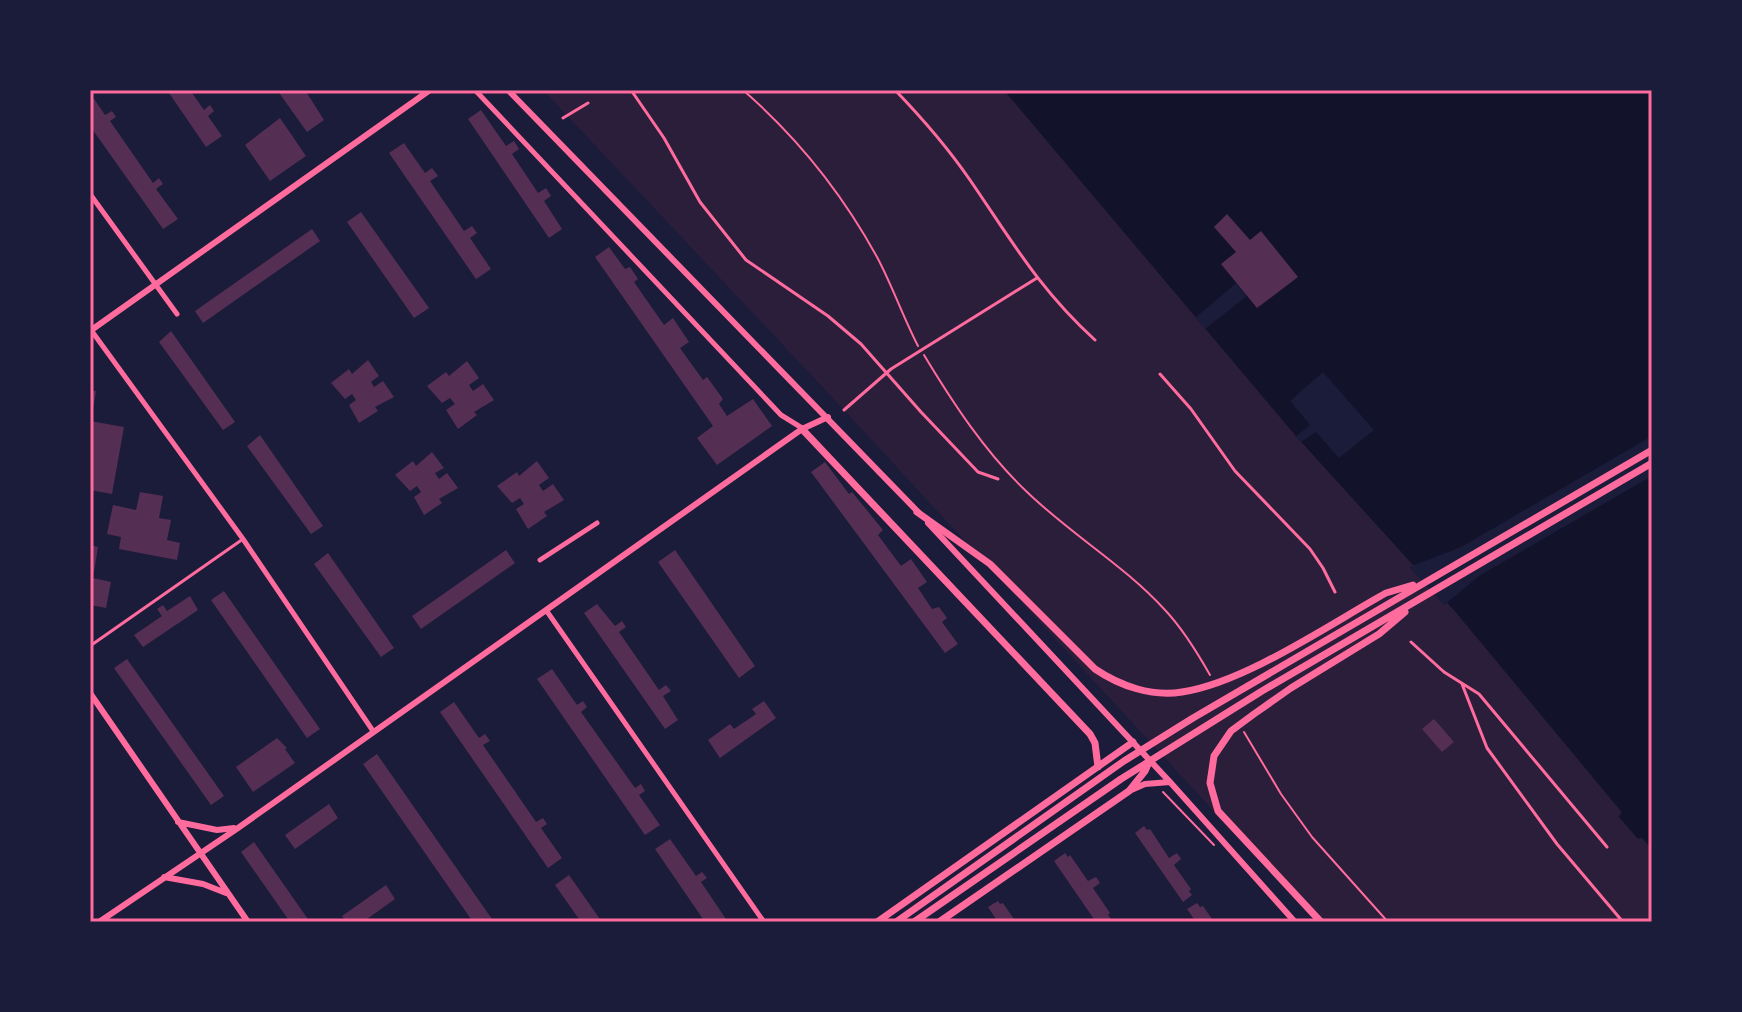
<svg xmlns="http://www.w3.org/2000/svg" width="1742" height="1012" font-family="'Roboto Serif',serif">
<rect width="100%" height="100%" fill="#1b1b3a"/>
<path fill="#2a1e3b" d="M543 90H1004L1296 436 1454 610 1622 813 1619 817 1652 849V922H1316L844 410Z"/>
<path fill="#12122b" d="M1004 90H1652V849L1642 837 1638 839 1619 817 1622 812 1454 610 1296 436Z"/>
<path fill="#1b1b3a" d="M1236 283 1247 296 1205 329 1195 318Z
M1323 372 1374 430 1339 458 1316 432 1301 442 1296 436 1310 425 1290 401Z
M1652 436V476L1479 576 1444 605 1409 567 1461 547Z"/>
<path fill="#542f53" d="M167 90H190L204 110 210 105 214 111 208 116 222 136 206 147Z
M277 90H305L324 120 307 132Z
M90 93 105 115 112 111 116 117 110 121 153 183 159 178 163 184 156 189 178 219 163 229 90 126Z
M481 110 506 146 514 141 519 149 512 154 538 193 546 188 551 196 544 201 562 229 549 238 468 119Z
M280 118 306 156 270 181 245 145Z
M404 143 425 173 432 168 438 176 430 181 464 231 472 226 477 233 470 238 491 269 476 279 389 153Z
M361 212 429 308 414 318 347 222Z
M1227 214 1250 240 1261 231 1298 277 1257 308 1221 264 1236 252 1214 227Z
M312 229 320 241 203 323 195 311Z
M609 247 625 269 630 267 638 279 634 282 664 325 673 318 689 342 680 348 703 380 707 377 723 399 719 404 727 416 753 399 772 426 717 465 697 438 713 426 595 257Z
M171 331 235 422 223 430 159 342Z
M368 360 379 376 371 382 374 387 383 381 394 397 375 407 378 411 359 423 349 405 356 400 352 394 345 399 331 383 349 369 352 374Z
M467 361 479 378 469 385 473 391 483 384 494 400 474 412 477 415 458 429 446 410 455 404 450 398 442 403 427 386 446 372 449 376Z
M90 390 96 391 92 417H90Z
M90 421 124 427 112 494 90 490Z
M260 435 323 526 311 534 247 446Z
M432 452 444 468 435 473 439 479 447 473 458 488 439 499 442 503 424 515 414 497 421 492 417 486 410 491 395 475 413 461 416 466Z
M537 461 549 478 539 485 543 491 553 484 564 500 544 512 547 516 528 529 516 509 524 504 520 498 512 503 497 486 517 472 519 476Z
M825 462 849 494 852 492 883 530 878 535 901 566 911 559 927 582 918 588 932 609 939 607 947 618 942 622 958 644 945 653 811 472Z
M140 492 163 496 159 518 171 520 167 540 180 543 177 560 119 549 121 537 107 534 113 505 136 510Z
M90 545 98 547 93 578 111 582 106 608 90 605Z
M506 550 515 563 421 629 412 616Z
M675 550 755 666 739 678 658 562Z
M328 553 394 648 381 657 314 564Z
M224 591 320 729 307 738 211 600Z
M190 596 198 610 143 647 134 635 162 616 157 609 163 605 167 611Z
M597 604 615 626 622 621 626 627 619 632 659 690 666 685 671 691 663 696 678 720 665 729 584 613Z
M127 659 224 796 211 805 114 668Z
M552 669 577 705 583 701 587 707 581 712 635 788 641 784 645 791 639 795 660 825 645 835 537 679Z
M764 701 776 718 720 758 708 740 730 724 734 729 756 714 752 709Z
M454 702 479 738 485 734 488 738 490 741 483 745 536 822 543 818 547 824 541 828 562 858 548 868 440 712Z
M1434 719 1454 742 1442 752 1422 729Z
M277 738 287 748 285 749 295 763 253 792 236 767Z
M377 754 494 922H473L363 764Z
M329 804 338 818 295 849 285 835Z
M1144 826 1147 830 1150 829 1169 858 1177 853 1181 859 1174 865 1191 889 1189 891 1192 895 1183 902 1135 833Z
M670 839 696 876 702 872 707 878 701 882 728 922H705L655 849Z
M254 842 310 922H290L241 852Z
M1065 853 1068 857 1070 855 1088 881 1096 877 1100 883 1093 888 1110 913 1108 915 1111 919 1106 922H1096L1054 861Z
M569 875 602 922H581L555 885Z
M386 885 395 899 363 922H346L342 916Z
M998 901 1000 904 1003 903 1016 922H998L988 907Z
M1197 903 1200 907 1203 906 1214 922H1196L1187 909Z"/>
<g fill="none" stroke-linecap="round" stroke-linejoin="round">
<path stroke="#ff6b9d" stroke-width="2" d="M743 90C798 138 842 193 877 257 892 285 903 317 918 346
M924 355C953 403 985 452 1026 491 1070 534 1124 565 1165 610 1183 629 1197 652 1210 675
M1244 732 1281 794 1312 837 1388 922
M1163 792 1214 845"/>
<path stroke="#ff6b9d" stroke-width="3" d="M631 90 664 138 700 202 746 260 828 316 861 344 921 412 978 472 998 479
M895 90C922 118 948 148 970 180 1012 241 1039 289 1095 340
M606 91 608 90
M563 118 588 103
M1160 374 1191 409 1235 471 1310 549 1323 568 1335 592
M844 410 891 369 1037 278
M1411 642 1444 672 1479 694 1607 847
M90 646 243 539
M1462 684 1487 748 1557 844 1623 922"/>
<path stroke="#ff6b9d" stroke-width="5" d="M475 90 781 415 802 428
M90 194 177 314
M91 330 243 539 373 731
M540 560 597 523
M546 610 764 922"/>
<path stroke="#ff6b9d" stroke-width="6" d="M90 331 430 90
M90 693 248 922
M178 822 217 830 234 828
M164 877 203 884 226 893
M99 922 238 828 802 429 828 417"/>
<path stroke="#ff6b9d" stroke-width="6" d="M508 90 921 515
M928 523 1170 782 1295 922
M1129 791 1145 784 1170 782"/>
<path stroke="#ff6b9d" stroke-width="7" d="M802 429 1090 734 1095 743 1098 767
M917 512 990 564 1095 669C1120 686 1152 697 1182 692 1244 683 1330 624 1386 593L1413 585
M877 922 1133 742
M896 922 1124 761 1193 718 1652 450
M914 922 1121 779 1262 691 1652 463
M939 922 1129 791 1145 771 1149 762
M1321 922 1218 811 1210 783 1214 756 1231 731 1254 714 1291 688 1379 634 1405 612"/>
</g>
<rect width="1742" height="1012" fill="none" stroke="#1b1b3a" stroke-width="184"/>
<rect x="92" y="92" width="1558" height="828" fill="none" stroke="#ff6b9d" stroke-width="3"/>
</svg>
